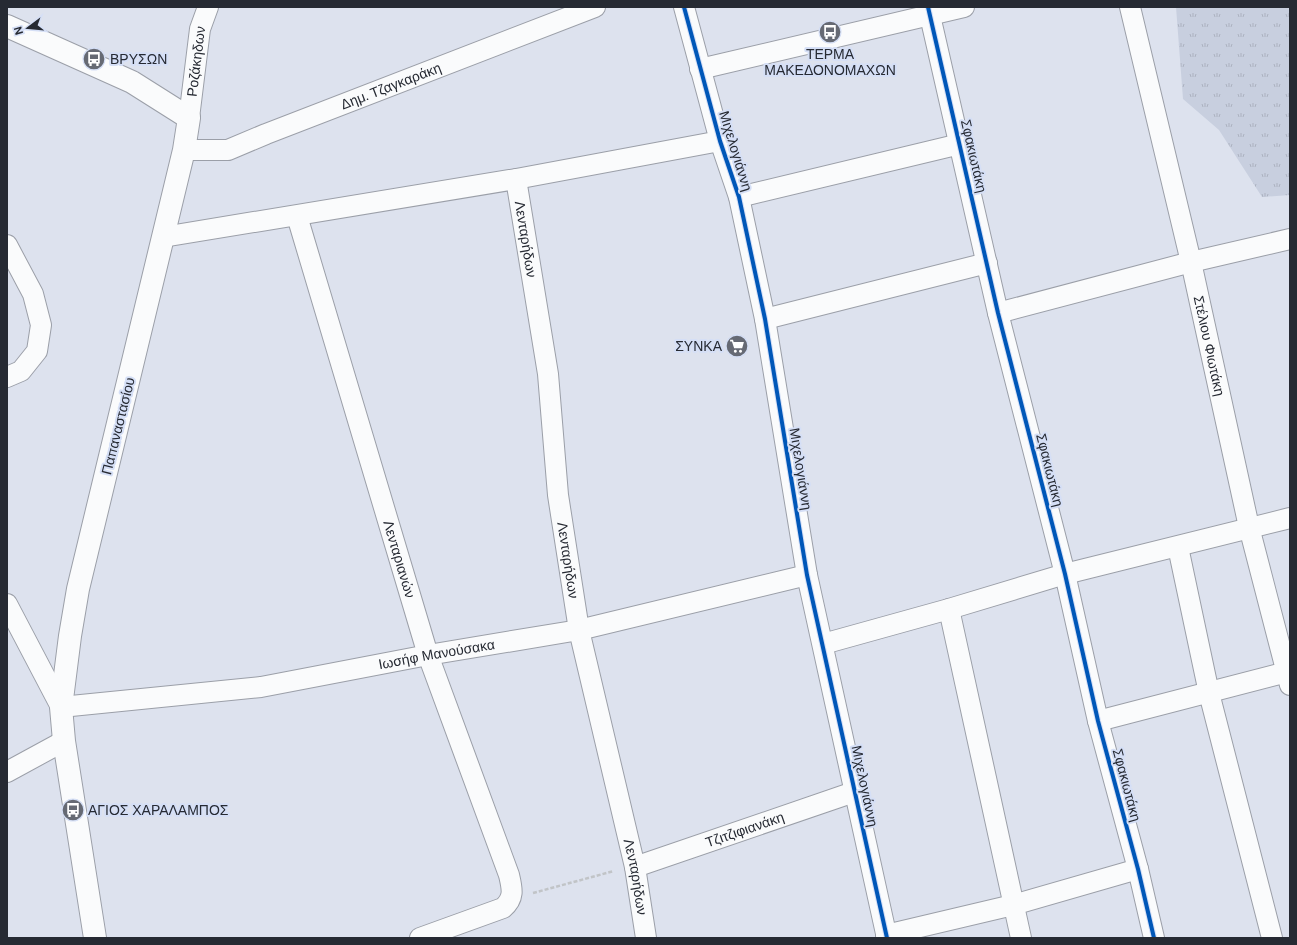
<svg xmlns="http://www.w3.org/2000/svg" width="1297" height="945" font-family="'DM Sans',sans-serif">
<defs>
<pattern id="grass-tufts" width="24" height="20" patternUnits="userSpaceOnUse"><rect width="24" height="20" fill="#c8cfdf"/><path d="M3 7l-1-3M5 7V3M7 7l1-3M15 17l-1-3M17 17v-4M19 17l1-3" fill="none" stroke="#acb2c0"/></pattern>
</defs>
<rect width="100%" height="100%" fill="#dde2ee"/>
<path fill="url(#grass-tufts)" d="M1176 7H1290V195L1262 197 1219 130 1183 99Z"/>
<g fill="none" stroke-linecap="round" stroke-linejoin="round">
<g stroke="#9b9fa8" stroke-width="22">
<g id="street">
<path d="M684 7 720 141 739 197 765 319 807 575 887 938"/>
<path d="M928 7 998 313 1065 574 1098 721 1138 869 1154 938"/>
<path id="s1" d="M1130 7 1191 262 1249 527 1290 685"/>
<path d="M700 69 964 7"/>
<path id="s2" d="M189 118 200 29 208 7"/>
<path id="s3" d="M184 150H228L266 134 595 7"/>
<path id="s4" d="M516 179 548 374 558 495 579 630 635 867 646 938"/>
<path d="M739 197 960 144"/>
<path id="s5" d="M297 216 428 655 509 875C512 888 515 898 503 908L420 938"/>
<path d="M163 237 516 179 720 141"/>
<path d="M7 245 33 294 41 325 37 351 21 371 7 377"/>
<path d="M998 313 1191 262 1290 239"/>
<path d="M765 319 987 263"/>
<path d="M1178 547 1209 693 1272 938"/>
<path id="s6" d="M7 604 61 707 261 687 428 655 579 630 807 575"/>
<path d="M949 609 1021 938"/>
<path d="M823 644 949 609 1065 574 1290 518"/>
<path d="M1098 721 1287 672"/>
<path d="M7 772 64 741"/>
<path id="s7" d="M635 867 854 792"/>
<path d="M886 935 1013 905 1138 869"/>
</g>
</g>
<g stroke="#9b9fa8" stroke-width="24">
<path id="secondary" d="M7 26 132 82 189 118 184 150 78 589 70 636 61 707 64 741 95 938"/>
</g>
<path stroke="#c1c4c7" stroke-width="2.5" stroke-dasharray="4 2" stroke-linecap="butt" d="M533 893 614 871"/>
<use href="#street" stroke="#fafbfc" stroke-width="20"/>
<use href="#secondary" stroke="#fafbfc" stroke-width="22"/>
<g stroke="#d5dff6" stroke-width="6">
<path id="cycleway" d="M684 7 720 141 739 197 765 319 807 575 887 938
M928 7 998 313 1065 574 1098 721 1138 869 1154 938"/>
</g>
<use href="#cycleway" stroke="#0057b8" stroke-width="4"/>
</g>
<defs>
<g id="bus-disc" transform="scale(1.15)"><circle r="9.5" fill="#666a74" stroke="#d5dff6"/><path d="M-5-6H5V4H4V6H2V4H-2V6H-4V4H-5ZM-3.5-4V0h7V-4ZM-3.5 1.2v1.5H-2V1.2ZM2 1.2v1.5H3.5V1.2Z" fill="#fff"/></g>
<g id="supermarket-disc" transform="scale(1.15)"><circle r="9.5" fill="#666a74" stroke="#d5dff6"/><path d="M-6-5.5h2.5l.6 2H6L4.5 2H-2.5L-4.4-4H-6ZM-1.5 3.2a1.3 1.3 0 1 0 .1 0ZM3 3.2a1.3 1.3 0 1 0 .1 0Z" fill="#fff"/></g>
</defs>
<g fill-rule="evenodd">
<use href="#bus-disc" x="830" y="32"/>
<use href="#bus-disc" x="94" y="59"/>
<use href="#supermarket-disc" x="737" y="346"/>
<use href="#bus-disc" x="73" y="810"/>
</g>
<g text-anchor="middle" stroke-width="4" stroke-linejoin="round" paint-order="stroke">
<g font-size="14" fill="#262a33" stroke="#d5dff6" text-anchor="start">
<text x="830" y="59" text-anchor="middle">ΤΕΡΜΑ<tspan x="830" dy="16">ΜΑΚΕΔΟΝΟΜΑΧΩΝ</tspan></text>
<text x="110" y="64">ΒΡΥΣΩΝ</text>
<text x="722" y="351" text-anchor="end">ΣΥΝΚΑ</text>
<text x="88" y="815">ΑΓΙΟΣ ΧΑΡΑΛΑΜΠΟΣ</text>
</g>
<g font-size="14" fill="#262a33" stroke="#d5dff6">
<text dy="5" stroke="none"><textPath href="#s2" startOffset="57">Ροζάκηδων</textPath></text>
<text dy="5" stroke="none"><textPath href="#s3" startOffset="219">Δημ. Τζαγκαράκη</textPath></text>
<text transform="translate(736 151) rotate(73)" y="5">Μιχελογιάννη</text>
<text transform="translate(974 156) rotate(77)" y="5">Σφακιωτάκη</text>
<text dy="5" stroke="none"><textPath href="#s4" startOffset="61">Λενταρήδων</textPath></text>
<text dy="5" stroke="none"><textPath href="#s1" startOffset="348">Στέλιου Φιωτάκη</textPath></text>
<text transform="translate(118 426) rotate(-76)" y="5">Παπαναστασίου</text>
<text transform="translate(801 469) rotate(81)" y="5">Μιχελογιάννη</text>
<text transform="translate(1050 470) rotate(76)" y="5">Σφακιωτάκη</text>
<text dy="5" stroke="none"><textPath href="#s5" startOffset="358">Λενταριανών</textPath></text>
<text dy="5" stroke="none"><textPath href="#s4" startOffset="385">Λενταρήδων</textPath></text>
<text dy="5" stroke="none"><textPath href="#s6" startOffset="496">Ιωσήφ Μανούσακα</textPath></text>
<text transform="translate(1127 785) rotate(75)" y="5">Σφακιωτάκη</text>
<text transform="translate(865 786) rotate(78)" y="5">Μιχελογιάννη</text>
<text dy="5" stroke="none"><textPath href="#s7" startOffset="116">Τζιτζιφιανάκη</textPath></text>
<text dy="5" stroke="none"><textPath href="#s4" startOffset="709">Λενταρήδων</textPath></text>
</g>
</g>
<rect width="1297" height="945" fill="none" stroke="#262a33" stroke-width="16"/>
<g transform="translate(28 28) rotate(254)" stroke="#d5dff6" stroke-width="3" paint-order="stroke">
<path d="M0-3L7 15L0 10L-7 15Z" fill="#262a33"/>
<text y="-6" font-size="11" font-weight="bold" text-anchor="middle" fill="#262a33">N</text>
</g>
</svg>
